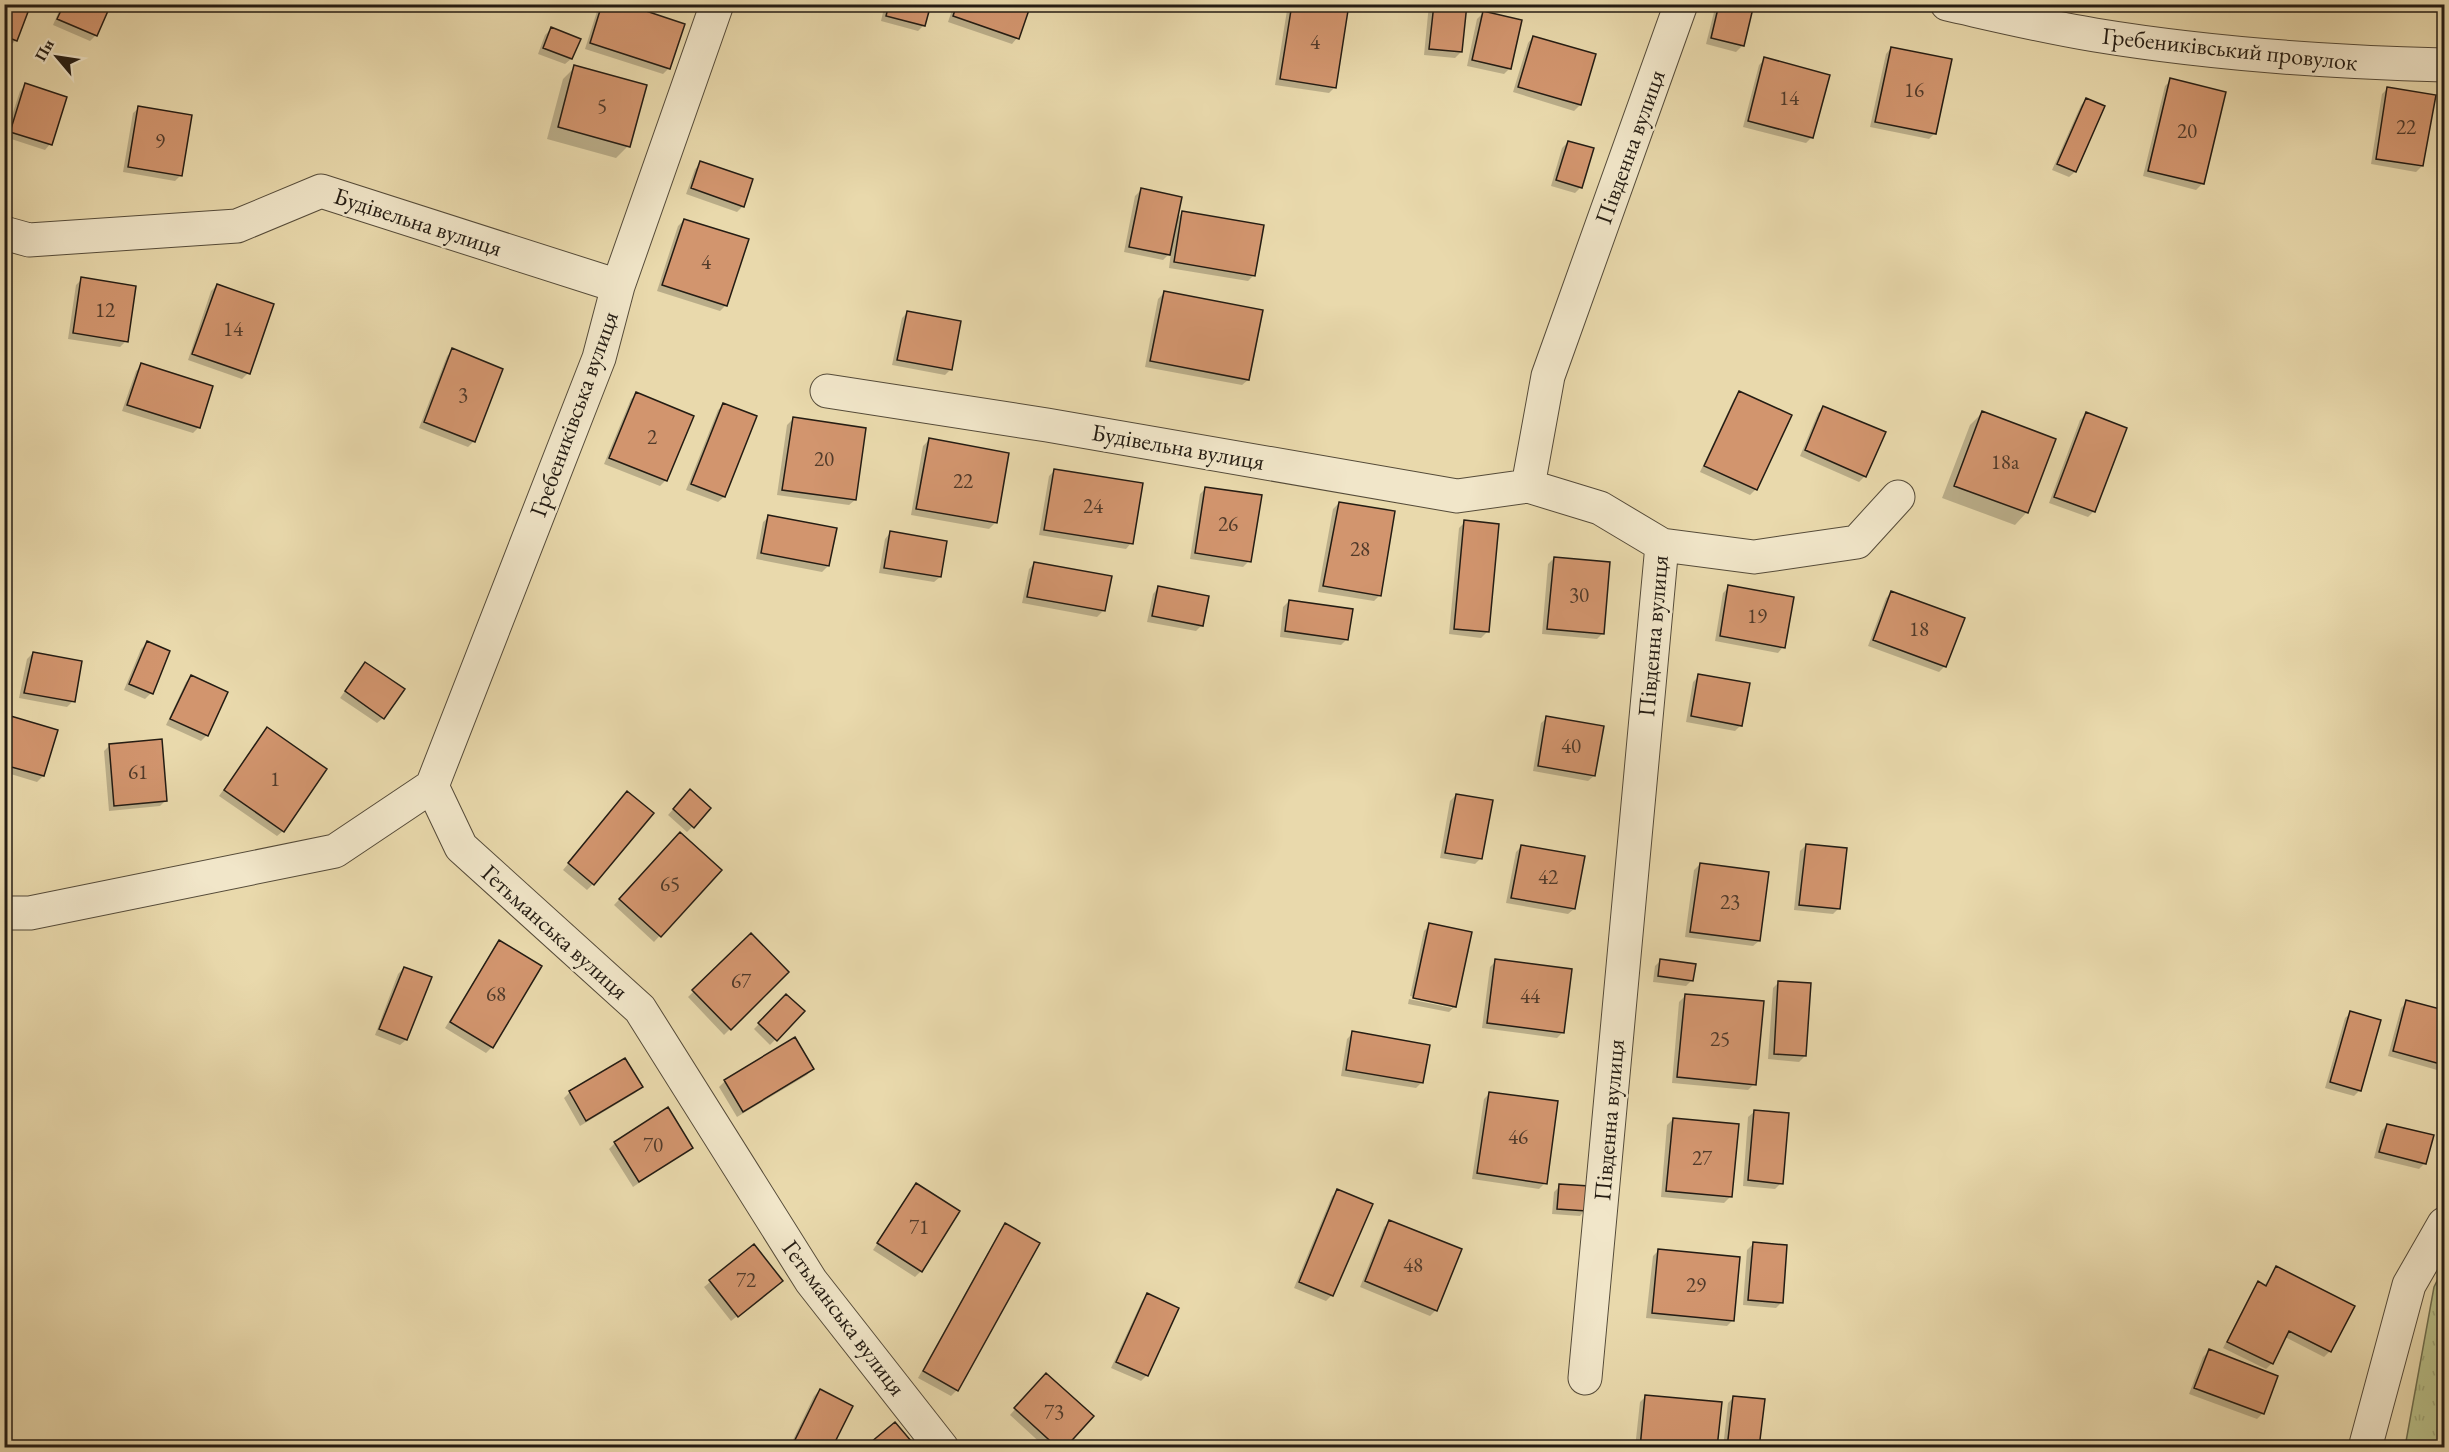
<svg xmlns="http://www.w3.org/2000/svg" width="2449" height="1452" font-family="'EB Garamond',serif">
<defs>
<pattern id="grass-tufts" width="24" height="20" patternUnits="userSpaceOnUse" patternTransform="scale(1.5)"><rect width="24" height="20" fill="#b8bf88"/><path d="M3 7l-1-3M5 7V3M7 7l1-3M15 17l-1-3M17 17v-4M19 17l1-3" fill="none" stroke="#9ea474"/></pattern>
</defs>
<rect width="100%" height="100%" fill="#e9d9ac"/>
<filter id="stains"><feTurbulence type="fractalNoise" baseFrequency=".00333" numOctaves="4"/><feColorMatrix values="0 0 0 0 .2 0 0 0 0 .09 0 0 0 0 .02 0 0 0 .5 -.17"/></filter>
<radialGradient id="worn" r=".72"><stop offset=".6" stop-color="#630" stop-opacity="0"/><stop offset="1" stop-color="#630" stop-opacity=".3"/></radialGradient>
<path fill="url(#grass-tufts)" stroke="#6e6e4e" stroke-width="1.5" d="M2444 1267V1447H2405L2434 1287Z"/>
<path fill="#0003" d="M4 4 16 40 10 46 4 44Z
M62 4H110L96 35 90 41 53 25Z
M620 4 669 68 663 74 585 49 599 5Z
M885 4H930L924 25 918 31 881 21Z
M954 4H1029L1017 38 1012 44 948 22Z
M1288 4H1348L1335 87 1329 93 1275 85Z
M1429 4H1465L1461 52 1455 58 1424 55Z
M1716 4H1753L1742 46 1736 52 1706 44Z
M1483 13 1510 68 1504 74 1467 66 1477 19Z
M551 29 579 39 571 59 565 64 538 54 545 35Z
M1533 37 1580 105 1574 111 1513 92 1528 43Z
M1891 48 1935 133 1929 139 1870 127 1886 54Z
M1765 59 1812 137 1806 143 1743 127 1759 65Z
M575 67 628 146 616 158 547 139 563 79Z
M2171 80 2224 93 2202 184 2196 190 2143 176 2165 86Z
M26 85 50 144 45 150 5 137 20 91Z
M2388 88 2422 166 2416 172 2371 164 2382 94Z
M2087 99 2075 172 2069 177 2052 170 2081 105Z
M139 108 181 175 175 181 123 172 133 113Z
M1568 142 1581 187 1575 193 1551 186 1562 148Z
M701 163 743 206 737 212 686 194 695 169Z
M1141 190 1176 219 1182 213 1254 275 1248 281 1169 268 1171 252 1163 260 1124 252 1135 196Z
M684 220 726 305 720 311 657 291 678 226Z
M82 279 126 341 120 347 68 339 76 285Z
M217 285 248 373 242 379 188 360 211 291Z
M1164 293 1248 380 1242 385 1145 367 1158 299Z
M908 312 950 370 945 375 892 365 902 318Z
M453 350 474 441 468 447 419 428 447 356Z
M142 365 199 427 193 433 122 411 136 371Z
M1740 393 1756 489 1750 495 1700 472 1734 399Z
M637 394 666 480 660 486 604 464 631 399Z
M724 404 755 416 724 497 718 502 686 490 718 410Z
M1824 407 1865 476 1859 482 1800 456 1818 413Z
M1982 413 2027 512 2015 525 1942 498 1970 425Z
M2086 414 2094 511 2088 517 2049 503 2080 420Z
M793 419 855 500 849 505 777 495 787 425Z
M929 440 995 523 989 529 911 515 923 446Z
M1055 470 1131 543 1126 549 1039 535 1049 476Z
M1206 488 1249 561 1243 567 1190 559 1200 494Z
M1339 503 1380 595 1374 601 1318 592 1333 509Z
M769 517 828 566 822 572 756 559 763 522Z
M1465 522 1487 632 1481 638 1449 634 1459 528Z
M890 533 940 577 934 582 879 573 885 539Z
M1554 558 1603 633 1597 639 1542 634 1548 564Z
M1035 563 1110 577 1103 611 1097 617 1022 603 1029 569Z
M1729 587 1783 647 1778 653 1715 641 1723 593Z
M1158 588 1202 625 1196 631 1147 622 1153 594Z
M1892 592 1945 666 1939 672 1868 646 1886 598Z
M1289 601 1347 639 1341 645 1280 637 1283 607Z
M147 643 151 693 145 699 124 690 141 649Z
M33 653 73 701 67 707 19 698 27 659Z
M360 670 383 718 377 723 340 698Z
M1699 676 1741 725 1735 731 1686 722 1693 682Z
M191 677 207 735 201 741 166 725 186 682Z
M4 716 43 776 37 782 4 772Z
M1547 718 1594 776 1588 781 1533 771 1541 723Z
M267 729 283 831 277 836 219 796Z
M110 745 166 800 160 806 109 811 104 751Z
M1456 795 1481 858 1475 864 1440 858 1450 801Z
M684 797 693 826 687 832 668 815Z
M622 799 593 884 587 890 563 870Z
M680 834 720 870 654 942 614 905Z
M1806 845 1839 908 1833 914 1794 910 1800 851Z
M1522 846 1574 909 1568 914 1506 903 1516 852Z
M1700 864 1759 941 1753 946 1685 937 1694 870Z
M1430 925 1455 1006 1449 1012 1408 1004 1409 999 1452 1008V1005L1410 996 1424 931Z
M751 935 787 972 724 1035 688 997Z
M500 942 492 1047 486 1053 445 1028 494 948Z
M1661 960 1692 980 1686 986 1653 982 1655 966Z
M1496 961 1563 1032 1557 1038 1482 1028 1490 967Z
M404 968 406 1040 400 1045 375 1035 398 974Z
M1779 982 1805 1056 1799 1062 1768 1059 1773 988Z
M786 996 803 1011 770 1045 754 1029Z
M1685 996 1754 1084 1748 1090 1672 1083 1679 1002Z
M2407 1002 2444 1012V1072L2388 1056 2401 1008Z
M2351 1013 2360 1090 2354 1096 2325 1088 2345 1018Z
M1353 1033 1422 1082 1416 1088 1341 1076 1347 1039Z
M795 1039 812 1069 807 1075 737 1117 719 1087 725 1081Z
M625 1060 641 1087 635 1093 580 1126 564 1098 570 1092Z
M1490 1093 1545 1183 1539 1189 1472 1179 1484 1099Z
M1754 1112 1781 1183 1775 1189 1743 1186 1748 1117Z
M1673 1119 1730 1197 1724 1203 1661 1197 1667 1125Z
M2387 1125 2425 1163 2419 1169 2374 1158 2381 1131Z
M615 1143 691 1148 633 1187 609 1149Z
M916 1185 921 1271 915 1277 873 1250Z
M1560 1186 1585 1210 1580 1216 1552 1214 1554 1192Z
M1338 1191 1332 1295 1326 1301 1294 1288 1332 1196Z
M1390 1222 1436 1310 1430 1316 1360 1287 1384 1227Z
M1005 1225 957 1390 951 1396 918 1378 1000 1231Z
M1753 1244 1782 1302 1776 1308 1743 1305 1747 1250Z
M754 1246 775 1286 731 1321 704 1287Z
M1658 1251 1733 1320 1727 1326 1646 1318 1653 1256Z
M2276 1268 2330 1351 2324 1357 2285 1337 2272 1363 2266 1369 2223 1348 2253 1289 2258 1283 2264 1286Z
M1147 1295V1375L1141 1381 1111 1368 1142 1301Z
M2209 1351 2263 1413 2257 1419 2189 1394 2203 1357Z
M1040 1380 1063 1448H1046L1010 1415Z
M820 1390 831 1448H789L814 1396Z
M1646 1396 1715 1448H1635L1640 1402Z
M1734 1397 1757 1448H1723L1728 1403Z"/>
<path fill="#d2956e" stroke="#241c13" stroke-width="1.5" d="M4 4H31L17 41 4 36Z
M64 4H111L97 36 57 19Z
M602 4H625L685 24 670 69 590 43Z
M889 4H931L925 26 886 16Z
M957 4H1031L1019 39 953 16Z
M1292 4H1349L1336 88 1280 79Z
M1434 4H1467L1462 52 1429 49Z
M1719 4H1754L1744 46 1711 38Z
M1483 11 1522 20 1511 69 1472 60Z
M551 27 581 39 572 59 543 48Z
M1533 36 1596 54 1581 105 1518 87Z
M1891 47 1952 59 1936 134 1875 122Z
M1764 57 1830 75 1813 138 1748 121Z
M574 65 647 85 630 147 558 127Z
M2170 78 2226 92 2204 184 2148 171Z
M25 83 67 97 52 145 10 132Z
M2387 87 2436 95 2423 166 2376 159Z
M2086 98 2105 106 2076 172 2057 164Z
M138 106 192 115 182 176 128 167Z
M1568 141 1594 148 1582 188 1556 180Z
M700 161 753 179 744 207 691 188Z
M1141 188 1182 197 1170 255 1129 247Z
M1182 211 1264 225 1255 276 1174 262Z
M684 219 749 239 727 306 662 285Z
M81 277 136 286 128 342 73 333Z
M217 284 274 304 250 374 192 354Z
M1164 291 1263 310 1249 380 1150 361Z
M907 311 961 321 952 370 897 360Z
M452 348 503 369 475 442 424 422Z
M141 363 213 386 200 428 127 405Z
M1739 391 1792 415 1757 490 1704 466Z
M636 392 694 416 667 481 609 458Z
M723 403 757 416 725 497 691 484Z
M1823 406 1886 432 1866 477 1805 450Z
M1982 411 2056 439 2028 513 1954 486Z
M2086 412 2127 428 2095 512 2054 497Z
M793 417 866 428 856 500 782 490Z
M929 438 1009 453 997 523 916 509Z
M1054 469 1143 483 1133 544 1044 530Z
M1205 487 1262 495 1251 562 1195 553Z
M1339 502 1395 511 1381 596 1323 586Z
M768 515 837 528 829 566 761 553Z
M1464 520 1499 524 1489 632 1454 629Z
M890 531 947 541 941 577 884 568Z
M1554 557 1610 562 1604 634 1547 629Z
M1034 562 1112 576 1105 611 1027 597Z
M1728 585 1794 597 1785 648 1720 636Z
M1158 586 1209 596 1203 626 1152 616Z
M1891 591 1965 618 1946 667 1873 640Z
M1289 600 1353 609 1348 640 1285 631Z
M147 641 170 651 153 694 129 684Z
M33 652 82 661 75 702 24 693Z
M365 662 405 689 384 719 345 691Z
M1698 674 1750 683 1742 726 1691 716Z
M191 675 228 692 208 736 170 719Z
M4 714 58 730 44 776 4 765Z
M1546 716 1604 726 1595 776 1538 766Z
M267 727 327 769 284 832 224 790Z
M162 739 167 801 114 806 109 744Z
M690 789 711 808 694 828 673 809Z
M627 791 654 813 594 885 568 863Z
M1456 794 1493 800 1482 859 1445 853Z
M680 832 722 870 661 937 619 899Z
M1806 844 1847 848 1840 909 1799 905Z
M1521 845 1585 856 1575 909 1511 898Z
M1700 863 1769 872 1760 941 1690 932Z
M1429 923 1472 932 1456 1007 1413 998Z
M751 933 789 972 731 1030 692 990Z
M499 940 542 966 493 1048 450 1022Z
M1495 959 1572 969 1564 1033 1487 1023Z
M1660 959 1696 964 1693 981 1658 976Z
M404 967 432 977 407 1040 379 1029Z
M1778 981 1811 983 1806 1056 1774 1054Z
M786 994 805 1011 777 1041 758 1023Z
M1685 994 1764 1001 1756 1085 1677 1077Z
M2406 1000 2444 1010V1065L2393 1051Z
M2350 1011 2381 1020 2361 1091 2330 1082Z
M1352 1031 1430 1045 1423 1083 1346 1070Z
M795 1037 814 1069 743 1112 724 1080Z
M625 1058 643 1087 586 1121 569 1091Z
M1489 1092 1558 1101 1547 1184 1477 1173Z
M668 1107 693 1148 639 1182 614 1142Z
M1754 1110 1789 1113 1783 1184 1748 1180Z
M1673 1118 1739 1124 1732 1197 1666 1191Z
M2387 1124 2434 1135 2426 1164 2379 1152Z
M916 1183 960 1211 922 1272 877 1243Z
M1559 1184 1589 1186 1587 1211 1557 1209Z
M1337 1189 1373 1204 1333 1296 1299 1282Z
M1389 1220 1462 1249 1437 1311 1365 1281Z
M1005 1223 1040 1243 958 1391 923 1371Z
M1753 1242 1787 1245 1783 1303 1748 1300Z
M754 1244 783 1281 738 1317 709 1280Z
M1658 1249 1740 1257 1734 1321 1652 1313Z
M2276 1266 2355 1306 2331 1352 2289 1331 2273 1364 2227 1342 2258 1281 2266 1286Z
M1147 1293 1179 1308 1148 1376 1116 1362Z
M2209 1349 2278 1376 2264 1414 2194 1388Z
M1046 1373 1094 1416 1065 1448H1058L1014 1408Z
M820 1389 853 1406 832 1448H791Z
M1645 1395 1722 1402 1717 1448H1640Z
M1733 1396 1765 1399 1759 1448H1727Z
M895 1422 917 1448H864Z"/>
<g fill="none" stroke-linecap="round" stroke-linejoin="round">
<g stroke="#554b39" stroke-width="35">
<path id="street" d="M1947 4C1996 15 2045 27 2095 35 2211 54 2327 62 2444 65
M4 233 29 240 237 226 321 191 618 286
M827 391 1047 425 1457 496 1528 486
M1662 545 1754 557 1857 542 1898 497
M432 786 599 358 618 286 717 4
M4 913H30L335 851 432 786 461 847 640 1009 811 1281 942 1448
M1585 1378 1662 545 1600 508 1528 486 1548 376 1681 4
M2365 1448 2409 1285 2444 1224"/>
</g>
<use href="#street" stroke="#f1e6c9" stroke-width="33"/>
</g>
<g text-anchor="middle" stroke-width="5" stroke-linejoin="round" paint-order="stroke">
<g font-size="21" fill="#503a2a">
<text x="1315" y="49">4</text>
<text x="1914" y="97">16</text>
<text x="1789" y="105">14</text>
<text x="602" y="113">5</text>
<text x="2406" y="134">22</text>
<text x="2187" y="138">20</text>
<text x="160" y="148">9</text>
<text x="706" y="269">4</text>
<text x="105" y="317">12</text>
<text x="233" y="336">14</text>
<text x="463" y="402">3</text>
<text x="652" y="444">2</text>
<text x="824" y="466">20</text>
<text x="2005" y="469">18а</text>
<text x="963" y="488">22</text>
<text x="1093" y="513">24</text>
<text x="1228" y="531">26</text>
<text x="1360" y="556">28</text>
<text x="1579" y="602">30</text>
<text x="1757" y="623">19</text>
<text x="1919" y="636">18</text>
<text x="1571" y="753">40</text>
<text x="138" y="779">61</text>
<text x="275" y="786">1</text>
<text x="1548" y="884">42</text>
<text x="670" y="891">65</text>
<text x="1730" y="909">23</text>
<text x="741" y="988">67</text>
<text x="496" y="1001">68</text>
<text x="1530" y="1003">44</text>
<text x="1720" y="1046">25</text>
<text x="1518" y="1144">46</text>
<text x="653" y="1152">70</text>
<text x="1702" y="1165">27</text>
<text x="919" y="1234">71</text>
<text x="1413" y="1272">48</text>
<text x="746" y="1287">72</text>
<text x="1696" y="1292">29</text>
<text x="1054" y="1419">73</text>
</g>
<g font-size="24" fill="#241c13" stroke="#f1e6c9">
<text transform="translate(2230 49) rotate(6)" y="8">Гребениківський провулок</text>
<text transform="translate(1630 147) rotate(-70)" y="8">Південна вулиця</text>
<text transform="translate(418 222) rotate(18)" y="8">Будівельна вулиця</text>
<text transform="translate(574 414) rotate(-70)" y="8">Гребениківська вулиця</text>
<text transform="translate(1178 447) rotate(10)" y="8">Будівельна вулиця</text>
<text transform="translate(1653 636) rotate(-85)" y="8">Південна вулиця</text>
<text transform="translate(555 932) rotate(42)" y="8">Гетьманська вулиця</text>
<text transform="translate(1609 1120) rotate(-85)" y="8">Південна вулиця</text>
<text transform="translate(844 1318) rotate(53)" y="8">Гетьманська вулиця</text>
</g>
</g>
<rect width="2449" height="1452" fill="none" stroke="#e9d9ac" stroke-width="24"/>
<rect x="6" y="6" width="2437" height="1440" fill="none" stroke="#241c13" stroke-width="3"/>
<rect x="12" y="12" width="2425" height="1428" fill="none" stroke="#241c13" stroke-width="1.5"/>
<g transform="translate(57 57) rotate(299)" stroke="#f1e6c9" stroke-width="4.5" paint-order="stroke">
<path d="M0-4.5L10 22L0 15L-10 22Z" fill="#241c13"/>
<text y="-9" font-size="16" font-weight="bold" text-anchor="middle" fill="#241c13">Пн</text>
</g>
<rect width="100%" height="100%" filter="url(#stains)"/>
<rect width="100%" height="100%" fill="url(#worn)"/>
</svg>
